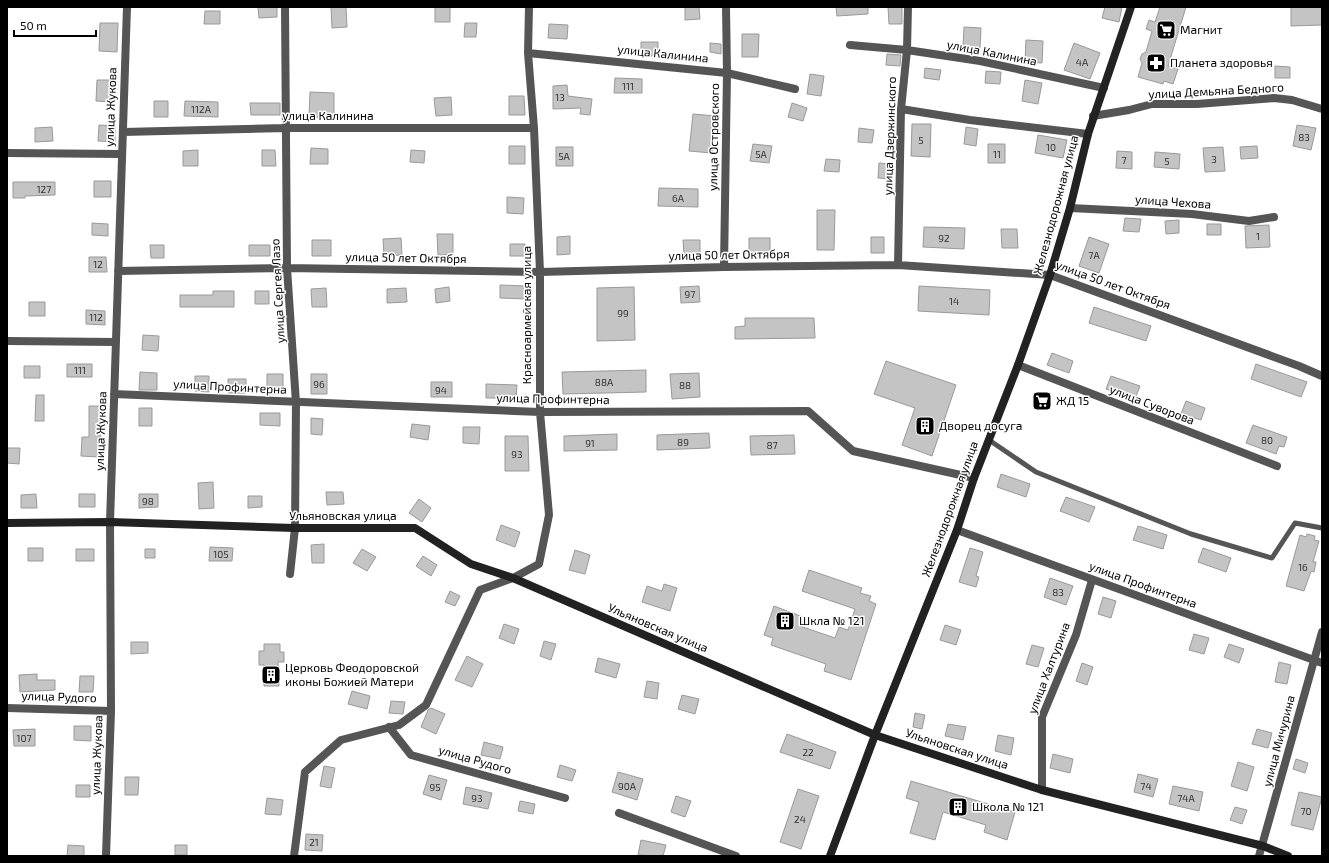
<svg xmlns="http://www.w3.org/2000/svg" width="1329" height="863" font-family="'Exo 2',sans-serif">
<rect width="100%" height="100%" fill="#fff"/>
<path fill="#c4c4c4" stroke="#999" d="M258 7H277V17L259 18Z
M331 7H346L347 27 332 28Z
M435 7H450V22H435Z
M685 7H699L700 19 685 20Z
M836 7H868V14L837 16Z
M888 7H902V24H889Z
M1105 7H1122L1119 22 1102 18Z
M1160 7H1186L1168 66 1178 69 1173 84 1164 81 1163 84 1138 77 1142 63 1140 59 1142 54 1146 52 1152 31 1146 29 1149 20 1155 22Z
M1291 7H1322V25L1291 26Z
M205 11H220V24H204Z
M100 23H118L117 52 99 51Z
M465 23H477L476 37H464Z
M549 24 568 25 567 39 548 38Z
M964 27 981 28 980 48 963 46Z
M742 34H759L758 57H742Z
M1026 40 1043 41 1042 63 1025 62Z
M641 42H658V56H641Z
M710 43 721 44V54L710 52Z
M1074 43 1100 53 1090 79 1064 70Z
M887 54 901 55 900 66 886 65Z
M1275 66 1290 67V78H1275Z
M925 68 941 70 939 80 924 78Z
M986 71 1001 72 1000 84 985 83Z
M810 74 824 76 821 96 807 94Z
M615 78 642 79V93H614Z
M97 80H113V102L96 101Z
M1025 80 1042 83 1038 104 1022 101Z
M567 85 568 96 592 99 590 115 580 114 581 108 553 109V86Z
M310 92 334 93V118L309 117Z
M509 96H524L525 115H509Z
M451 97 452 115 436 116 434 98Z
M154 101H168V117H154Z
M185 101 218 102V117L184 116Z
M250 103H280V115H251Z
M792 103 807 108 803 121 788 117Z
M693 114 716 116 712 153 689 151Z
M912 124H931L930 157 911 156Z
M99 125 115 126V142L98 141Z
M1297 125 1316 128 1311 150 1293 146Z
M52 127 53 141 35 142V128Z
M966 127 978 129 976 146 964 144Z
M859 128 874 130 872 143 858 142Z
M1038 135 1067 140 1063 158 1035 153Z
M753 144 772 146 769 163 750 161Z
M988 144H1005V163H988Z
M509 146H525V164H509Z
M1257 146 1258 158 1241 159 1240 147Z
M556 147H573V166H556Z
M1223 147 1225 171 1205 172 1203 148Z
M311 148 328 149V164H310Z
M198 150V166H183V151Z
M262 150H275L276 166H262Z
M411 150 425 151 424 163 410 162Z
M1117 151 1132 152V169L1116 168Z
M1155 152 1180 154 1179 169 1154 167Z
M826 159 840 160 839 172 824 171Z
M879 163 890 164 889 179 878 178Z
M94 181H111V197H94Z
M13 182H55V195L25 196V198H13Z
M659 188 698 189V207L658 206Z
M507 197 524 198 523 214 507 213Z
M817 210H835L834 250H817Z
M1125 218 1141 219 1139 232 1123 231Z
M1179 220V233L1166 234 1165 221Z
M92 223 108 224V236L92 235Z
M1207 224H1221V235H1207Z
M1269 225 1270 247 1246 248 1245 226Z
M924 227 965 228 964 249 923 247Z
M1001 229H1017L1018 248H1002Z
M437 234H453V255H438Z
M570 236V254L557 255V237Z
M871 237H884V253H871Z
M1089 237 1109 244 1099 273 1079 266Z
M401 238 402 255 384 256 383 239Z
M749 238H770V252H749Z
M312 240H331V256H312Z
M683 240H700V253L684 254Z
M510 244H525L524 256H510Z
M150 245H164V258H151Z
M249 245H270V256H249Z
M89 257H106L107 272H89Z
M500 285 526 286V299L500 298Z
M699 286 700 302 681 303 680 287Z
M919 286 990 290 989 315 918 311Z
M449 287 450 301 436 303 435 289Z
M634 287 635 340 597 341V288Z
M326 288 327 307H312L311 289Z
M406 288 407 302 387 303V289Z
M213 291H234V307H180V295H213Z
M255 291H269V304H255Z
M29 302H45V316H29Z
M1094 307 1151 326 1146 341 1089 323Z
M86 310 105 311V325L86 324Z
M745 318H814L815 338 735 339V327L745 326Z
M143 335 159 336 158 351 142 350Z
M1052 353 1073 361 1069 373 1047 365Z
M886 361 956 385 932 456 902 445 915 408 874 394Z
M67 364H92V377H67Z
M1256 364 1307 382 1301 397 1251 379Z
M24 366H40V378H24Z
M646 370V392L563 394 562 372Z
M140 372 157 373V390H139Z
M699 373 700 397 672 399 670 374Z
M267 374H283V394H267Z
M311 374H327V394H311Z
M195 376H209V392L195 391Z
M1111 376 1140 386 1135 399 1106 389Z
M228 379H246V393H228Z
M431 382H452V397H431Z
M486 384 517 385 516 398H486Z
M36 395H44V421H35Z
M1186 401 1205 408 1201 420 1181 414Z
M89 406H102L99 457 81 456 82 437H89Z
M139 408H152V426H139Z
M260 413H280V426L260 425Z
M311 418 323 419 322 435 311 434Z
M412 424 430 426 428 440 410 437Z
M1253 425 1287 437 1284 447 1279 446 1276 454 1246 443Z
M463 427H480L479 444 463 443Z
M709 433 710 448 657 450V435Z
M617 434V450L564 451V436Z
M794 435 795 454 751 455 750 436Z
M505 436H528L529 471H505Z
M7 448H20L19 464 7 463Z
M1001 474 1030 484 1026 497 997 487Z
M213 482 214 508 199 509 198 483Z
M326 492H343L344 504 327 505Z
M36 494 37 508H21V495Z
M79 494H95V507H79Z
M139 494H158V507L139 508Z
M248 496H262V507L248 508Z
M1066 497 1095 507 1089 522 1060 511Z
M419 499 431 508 422 522 409 513Z
M501 525 520 532 515 547 496 540Z
M1138 526 1167 535 1163 549 1133 540Z
M1307 534 1315 536 1314 540 1319 541 1313 562H1316L1314 572 1311 571 1304 591 1286 586 1300 535 1306 537Z
M324 544V563H312L311 545Z
M210 547 233 548 232 561H209Z
M28 548H43V561H28Z
M970 548 983 552 976 576 979 577 976 587 959 582Z
M1203 548 1231 558 1226 572 1198 562Z
M76 549H94V561H76Z
M145 549H155V558H145Z
M362 549 376 557 367 571 353 563Z
M575 550 590 555 585 574 569 570Z
M423 556 437 565 431 576 416 566Z
M809 570 862 588 860 593 871 596 869 601 876 604 851 680 824 671 826 664 771 645 773 638 764 635 774 606 803 617 800 626 835 638 839 627 848 630 855 609 802 591Z
M1050 578 1073 586 1066 605 1044 597Z
M664 584 677 588 670 611 642 602 647 586 662 591Z
M450 591 460 596 455 606 445 602Z
M1103 597 1116 601 1111 618 1098 614Z
M504 624 519 629 514 644 499 638Z
M945 625 961 630 956 645 940 640Z
M1194 634 1209 638 1204 654 1189 650Z
M544 641 556 644 551 660 540 656Z
M131 642H148V653L131 654Z
M264 644H280V652H284V662H278L279 686H264V665H259V651H264Z
M1229 644 1244 649 1239 663 1224 657Z
M1032 645 1044 648 1038 667 1026 664Z
M467 656 483 664 472 687 455 680Z
M598 658 620 664 616 678 595 672Z
M1279 662 1291 665 1287 684 1275 682Z
M1082 663 1093 667 1087 685 1076 681Z
M37 674V680H55V690L20 692 19 675Z
M80 676H94L93 692H79Z
M647 681 659 683 657 699 644 697Z
M352 691 370 696 367 709 348 704Z
M682 695 699 699 695 714 678 709Z
M391 701 405 702 403 714 389 713Z
M431 708 445 714 436 734 421 727 428 710Z
M915 713 925 715 922 729 913 727Z
M948 724 966 727 963 740 945 736Z
M74 726H91V741L74 740Z
M35 729V746H14L13 730Z
M1257 729 1272 733 1268 748 1252 744Z
M787 734 836 752 830 769 780 752Z
M998 735 1014 738 1011 755 995 751Z
M484 742 503 747 500 759 481 755Z
M1053 754 1073 759 1070 773 1050 768Z
M1296 759 1308 763 1305 773 1293 769Z
M1238 762 1254 767 1247 791 1231 786Z
M560 765 576 770 572 781 557 777Z
M324 766 335 768 331 788 320 786Z
M618 772 643 779 637 800 612 792Z
M1138 774 1158 779 1153 797 1134 792Z
M429 775 447 780 441 800 423 794Z
M125 777H139L138 795H125Z
M911 781 1015 812 1007 840 984 832 986 825 943 812 935 840 910 833 919 802 906 798Z
M76 785H90V797H76Z
M1173 786 1203 792 1199 811 1169 804Z
M466 787 492 793 488 809 463 804Z
M798 789 819 796 801 849 780 842Z
M1299 792 1322 797 1313 830 1291 825Z
M676 796 691 801 685 817 671 812Z
M267 798 283 800 281 815 265 814Z
M520 801 535 804 533 814 518 811Z
M1235 807 1247 810 1242 824 1230 820Z
M306 834 323 835 322 851 305 850Z
M641 840 666 845 663 856 638 855Z
M68 845 84 846V856H67Z
M175 845H187V855H175Z"/>
<g fill="none" stroke-linecap="round" stroke-linejoin="round">
<path stroke="#555" stroke-width="5" d="M989 440 1036 472 1191 534 1272 558 1295 523 1322 528"/>
<path stroke="#555" stroke-width="8" d="M285 7 287 268 296 403 295 528 290 574
M850 45 907 50 980 61 1104 88
M528 53 727 73 795 89
M901 109 970 120 1088 134
M1093 116 1129 110 1152 104H1197L1274 98 1292 100 1322 109
M123 132 286 128H534
M7 153 122 154
M1070 208 1192 214 1249 221 1274 217
M898 265 901 109 907 50 908 7
M724 267 727 73 726 7
M118 271 287 268 540 272 724 267 898 265 1050 275 1299 366 1322 376
M7 341 116 342
M1018 365 1277 466
M114 394 540 412 808 411 853 451 974 478
M957 530 1322 663
M7 708 111 711
M389 727 411 755 565 798
M1042 790V717L1076 635 1092 580
M619 813 736 856
M106 856 111 711 110 522 127 7
M294 856 305 772 341 740 399 725 426 705 480 590 513 578 539 564 549 515 540 412V272L534 128 528 53 529 7
M1259 856 1322 632"/>
<path stroke="#222" stroke-width="8" d="M7 523 110 522 295 528H415L471 564 513 578 875 735 1042 790 1263 846 1288 856
M830 856 875 735 957 530 974 478 1018 365 1050 275 1070 208 1088 134 1131 7"/>
</g>
<defs>
<g id="supermarket-square" transform="scale(1)"><rect x="-9" y="-9" width="18" height="18" rx="4" fill="#000" stroke="#fff"/><path d="M-6-5.5h2.5l.6 2H6L4.5 2H-2.5L-4.4-4H-6ZM-1.5 3.2a1.3 1.3 0 1 0 .1 0ZM3 3.2a1.3 1.3 0 1 0 .1 0Z" fill="#fff"/></g>
<g id="pharmacy-square" transform="scale(1)"><rect x="-9" y="-9" width="18" height="18" rx="4" fill="#000" stroke="#fff"/><path d="M-2-6h4v4h4v4h-4v4h-4v-4h-4v-4h4Z" fill="#fff"/></g>
<g id="building-square" transform="scale(1)"><rect x="-9" y="-9" width="18" height="18" rx="4" fill="#000" stroke="#fff"/><path d="M-4-6H4V6H1V3H-1V6H-4ZM-2.5-4.3h1.7v1.8h-1.7ZM.8-4.3h1.7v1.8H.8ZM-2.5-1h1.7V.8h-1.7ZM.8-1h1.7V.8H.8Z" fill="#fff"/></g>
</defs>
<g fill-rule="evenodd">
<use href="#supermarket-square" x="1166" y="30"/>
<use href="#pharmacy-square" x="1156" y="63"/>
<use href="#supermarket-square" x="1042" y="401"/>
<use href="#building-square" x="925" y="426"/>
<use href="#building-square" x="785" y="621"/>
<use href="#building-square" x="271" y="675"/>
<use href="#building-square" x="958" y="807"/>
</g>
<g text-anchor="middle" stroke-width="3" stroke-linejoin="round" paint-order="stroke">
<g font-size="10" fill="#313131">
<text x="1082" y="66">4А</text>
<text x="628" y="90">111</text>
<text x="560" y="101">13</text>
<text x="201" y="113">112А</text>
<text x="1304" y="141">83</text>
<text x="921" y="144">5</text>
<text x="1051" y="151">10</text>
<text x="761" y="158">5А</text>
<text x="997" y="158">11</text>
<text x="564" y="160">5А</text>
<text x="1214" y="163">3</text>
<text x="1124" y="164">7</text>
<text x="1167" y="165">5</text>
<text x="44" y="193">127</text>
<text x="678" y="202">6А</text>
<text x="1258" y="240">1</text>
<text x="944" y="242">92</text>
<text x="1094" y="259">7А</text>
<text x="98" y="268">12</text>
<text x="690" y="298">97</text>
<text x="954" y="305">14</text>
<text x="623" y="317">99</text>
<text x="96" y="321">112</text>
<text x="80" y="374">111</text>
<text x="604" y="386">88А</text>
<text x="319" y="388">96</text>
<text x="685" y="389">88</text>
<text x="441" y="394">94</text>
<text x="1267" y="444">80</text>
<text x="683" y="446">89</text>
<text x="590" y="447">91</text>
<text x="772" y="449">87</text>
<text x="517" y="458">93</text>
<text x="148" y="505">98</text>
<text x="221" y="558">105</text>
<text x="1303" y="571">16</text>
<text x="1058" y="596">83</text>
<text x="24" y="742">107</text>
<text x="808" y="756">22</text>
<text x="627" y="790">90А</text>
<text x="1146" y="790">74</text>
<text x="435" y="791">95</text>
<text x="477" y="802">93</text>
<text x="1186" y="802">74А</text>
<text x="1306" y="815">70</text>
<text x="800" y="823">24</text>
<text x="314" y="846">21</text>
</g>
<g font-size="12" fill="#000" stroke="#fff" text-anchor="start">
<text x="1180" y="34">Магнит</text>
<text x="1170" y="67">Планета здоровья</text>
<text x="1056" y="405">ЖД 15</text>
<text x="939" y="430">Дворец досуга</text>
<text x="799" y="625">Шкла № 121</text>
<text x="285" y="672">Церковь Феодоровской<tspan x="285" dy="14">иконы Божией Матери</tspan></text>
<text x="972" y="811">Школа № 121</text>
</g>
<g font-size="12" fill="#000" stroke="#fff">
<text transform="translate(992 53) rotate(11)" y="4">улица Калинина</text>
<text transform="translate(663 54) rotate(6)" y="4">улица Калинина</text>
<text transform="translate(1216 91) rotate(-3)" y="4">улица Демьяна Бедного</text>
<text transform="translate(111 107) rotate(-88)" y="4">улица Жукова</text>
<text x="328" y="120">улица Калинина</text>
<text transform="translate(890 136) rotate(-88)" y="4">улица Дзержинского</text>
<text transform="translate(714 137) rotate(-89)" y="4">улица Островского</text>
<text transform="translate(1173 202) rotate(4)" y="4">улица Чехова</text>
<text transform="translate(1056 205) rotate(-75)" y="4">Железнодорожная улица</text>
<text transform="translate(729 255) rotate(-1)" y="4">улица 50 лет Октября</text>
<text transform="translate(406 258) rotate(1)" y="4">улица 50 лет Октября</text>
<text transform="translate(1113 285) rotate(20)" y="4">улица 50 лет Октября</text>
<text transform="translate(278 291) rotate(-93)" y="4">улица Сергея Лазо</text>
<text transform="translate(527 315) rotate(-90)" y="4">Красноармейская улица</text>
<text transform="translate(230 387) rotate(3)" y="4">улица Профинтерна</text>
<text transform="translate(553 399) rotate(1)" y="4">улица Профинтерна</text>
<text transform="translate(1152 405) rotate(21)" y="4">улица Суворова</text>
<text transform="translate(101 431) rotate(-88)" y="4">улица Жукова</text>
<text transform="translate(950 509) rotate(-70)" y="4">Железнодорожная улица</text>
<text x="343" y="520">Ульяновская улица</text>
<text transform="translate(1143 585) rotate(20)" y="4">улица Профинтерна</text>
<text transform="translate(658 628) rotate(23)" y="4">Ульяновская улица</text>
<text transform="translate(1049 668) rotate(-69)" y="4">улица Халтурина</text>
<text transform="translate(59 697) rotate(2)" y="4">улица Рудого</text>
<text transform="translate(1279 741) rotate(-75)" y="4">улица Мичурина</text>
<text transform="translate(957 749) rotate(18)" y="4">Ульяновская улица</text>
<text transform="translate(97 755) rotate(-88)" y="4">улица Жукова</text>
<text transform="translate(475 760) rotate(16)" y="4">улица Рудого</text>
</g>
</g>
<rect width="1329" height="863" fill="none" stroke="#000000" stroke-width="16"/>
<path d="M14 30v6h82v-6" fill="none" stroke="#000000" stroke-width="2"/>
<text x="20" y="30" font-size="12" fill="#000000" stroke="#ffffff" stroke-width="3" paint-order="stroke">50 m</text>
</svg>
